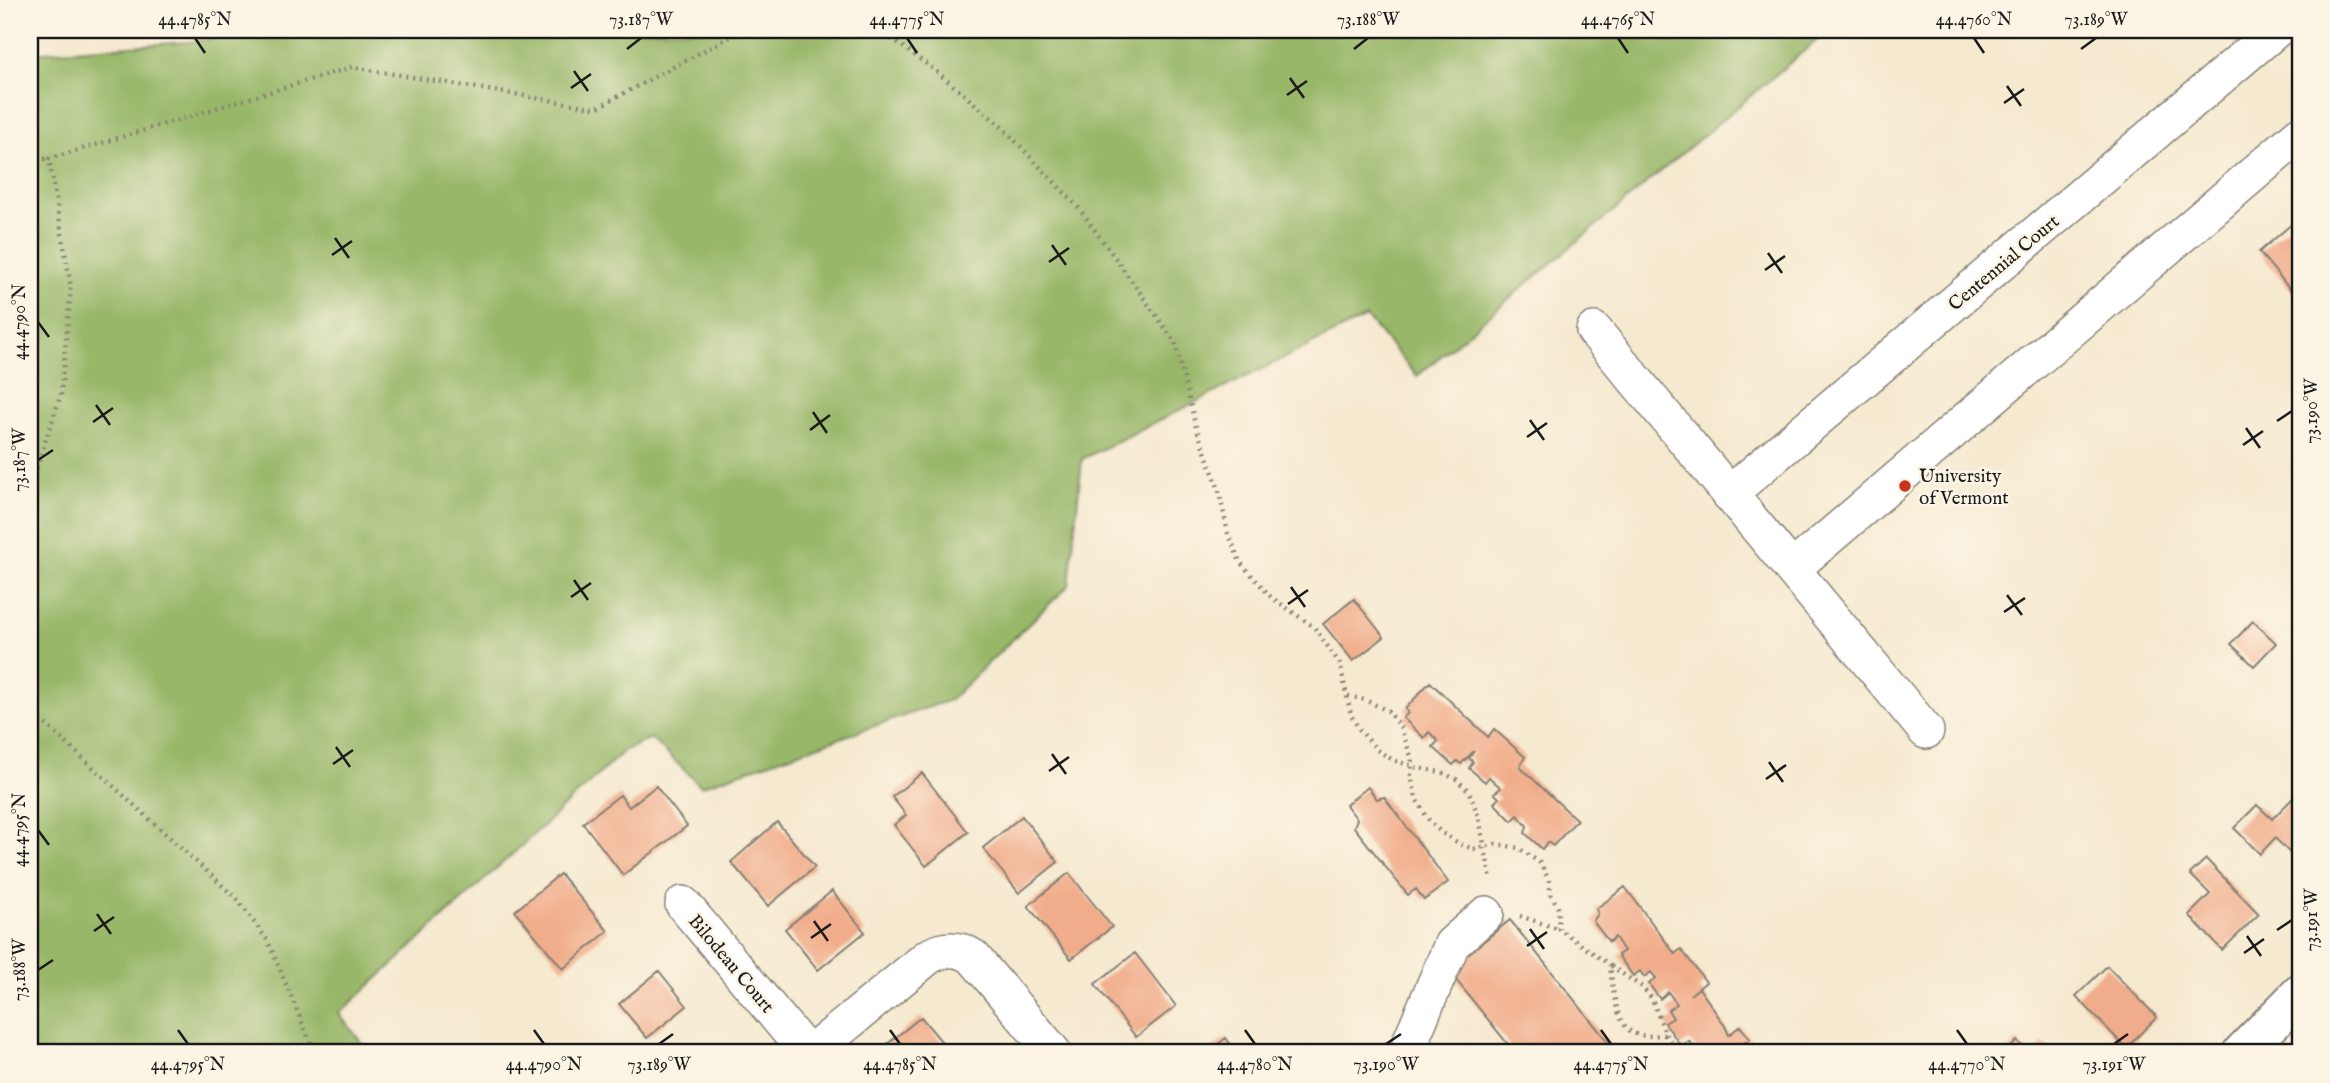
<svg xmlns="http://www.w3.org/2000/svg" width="2330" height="1083" font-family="'IM FELL English',serif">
<rect width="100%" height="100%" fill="#fcf5e5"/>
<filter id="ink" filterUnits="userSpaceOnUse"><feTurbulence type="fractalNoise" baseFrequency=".0143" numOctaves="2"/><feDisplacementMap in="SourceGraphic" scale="14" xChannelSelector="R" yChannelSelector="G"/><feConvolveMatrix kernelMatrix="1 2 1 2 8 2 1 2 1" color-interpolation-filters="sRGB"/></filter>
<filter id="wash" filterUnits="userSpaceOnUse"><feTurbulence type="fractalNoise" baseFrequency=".00686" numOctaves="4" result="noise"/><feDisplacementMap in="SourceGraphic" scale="28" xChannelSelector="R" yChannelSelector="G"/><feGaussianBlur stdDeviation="1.57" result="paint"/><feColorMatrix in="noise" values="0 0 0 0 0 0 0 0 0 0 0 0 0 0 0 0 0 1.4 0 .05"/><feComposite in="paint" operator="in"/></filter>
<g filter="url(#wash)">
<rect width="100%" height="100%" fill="#f5e9cf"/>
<path fill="#99b769" stroke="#5a6a42" stroke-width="2" d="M279 30H1829L1417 376 1366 317 1082 459 1069 585 950 700 701 786 651 738 625 750 339 1014 370 1053H30V53L187 42Z"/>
<g id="blocks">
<path fill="#f1ad8b" d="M2300 217V301L2259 252Z
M1354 599 1384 637 1353 661 1323 624Z
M2253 621 2276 643 2254 666 2231 644Z
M1430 682 1488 737 1494 729 1525 757 1520 767 1577 820 1553 846 1548 842 1542 849 1525 833 1527 826 1518 815 1512 821 1494 803 1499 798 1494 793 1501 788 1489 777 1485 782 1469 768 1473 762 1469 758 1474 751 1461 764 1457 761 1453 765 1433 747 1438 741 1429 732 1424 738 1403 718 1408 713 1405 709Z
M922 773 968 832 926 866 894 825 906 815 892 797Z
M656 786 687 826 623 875 583 823 620 795 629 807Z
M1368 787 1377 799 1384 797 1448 882 1424 900 1416 889 1408 895 1354 827 1357 819 1346 805Z
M2293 798 2300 806V852L2295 858 2275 838 2260 854 2234 828 2257 805 2272 819Z
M1022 816 1058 862 1019 893 983 848Z
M777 822 815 867 768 906 731 862Z
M2206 859 2259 914 2222 950 2189 915 2210 894 2190 874Z
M1069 873 1112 927 1071 959 1028 906Z
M560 874 608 931 563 969 515 911Z
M1625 887 1675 954 1681 949 1706 982 1690 995 1699 988 1725 1026 1729 1035 1740 1026 1750 1039 1738 1047 1742 1053H1693L1698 1050 1689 1041 1681 1046 1665 1023 1673 1018 1668 1010 1677 1004 1668 992 1660 999 1649 984 1656 978 1651 972 1644 977 1640 971 1633 976 1618 955 1624 951 1615 937 1609 942 1593 921 1598 914 1596 909Z
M832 891 865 932 818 970 785 929Z
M1510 920 1617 1053H1515L1448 970Z
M1135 953 1176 1006 1136 1037 1095 984Z
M2107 966 2157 1017 2126 1048 2076 996Z
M659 971 687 1006 647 1038 619 1004Z
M921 1017 951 1053H891L885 1046Z
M1226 1038 1237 1053H1206Z
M2017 1041 2030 1053H2005Z
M2043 1043 2054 1053H2033Z"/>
</g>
</g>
<g filter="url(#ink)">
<use href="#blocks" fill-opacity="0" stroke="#888276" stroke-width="2"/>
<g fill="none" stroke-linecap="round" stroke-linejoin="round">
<g stroke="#888276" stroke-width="38">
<path id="minor" d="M1594 330 1926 731
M1729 494 2276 30
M1792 569 2300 134
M683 904 807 1053
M811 1053 928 957C944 948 958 947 973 957L1054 1053
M1419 1053 1410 1042 1452 944 1486 914"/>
</g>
<g stroke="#888276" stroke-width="42">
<path id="secondary" d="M2242 1053 2300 994"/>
</g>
<path stroke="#888276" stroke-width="4.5" stroke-dasharray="2 5" stroke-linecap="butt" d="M880 30 936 71 1002 127 1078 207 1121 266 1175 342 1196 427 1218 487 1228 533 1240 562 1271 597 1314 627 1340 664 1351 715 1359 729 1377 750 1393 760 1418 768 1441 772 1456 779 1469 791 1479 818 1491 880
M30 158 49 159
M30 488 61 394 71 287 49 159 352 67 596 108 743 30
M1348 696 1365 700 1388 711 1400 726 1412 759 1411 775 1416 799 1430 822 1442 833 1462 845 1474 849 1496 844 1519 848 1540 863 1549 880 1551 894 1558 908 1559 929 1610 965C1612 983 1615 1023 1632 1032 1642 1038 1655 1035 1666 1035
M30 710 237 899 268 941 315 1053
M1520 916 1559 929
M1611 966 1642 987 1652 999 1666 1035 1679 1053"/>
<use href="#minor" stroke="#fff" stroke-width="35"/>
<use href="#secondary" stroke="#fff" stroke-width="38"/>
</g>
</g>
<path fill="none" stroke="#1c1c1c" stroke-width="2.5" d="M195 38 205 53M907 38 917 53M1618 38 1628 53M1974 38 1984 53M627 49 641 38M1354 49 1368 38M2081 49 2096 38M574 71 588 91M1290 78 1304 98M2007 86 2021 106M571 88 591 74M1287 95 1307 81M2004 103 2024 89M335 238 349 258M1052 245 1066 265M1768 253 1782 273M332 255 352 241M1049 262 1069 248M1765 270 1785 256M38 322 49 337M96 405 110 425M813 412 827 433M1530 420 1544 440M2277 421 2292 411M93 422 113 408M2246 428 2260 448M810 430 830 415M1527 437 1547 423M2243 445 2263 431M38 460 53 450M574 580 588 600M1291 587 1305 607M2007 595 2022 615M571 597 591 583M1288 604 1308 590M2004 612 2025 598M336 747 350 767M1052 754 1066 774M1769 762 1783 782M333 764 353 750M1049 771 1069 757M1766 779 1786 765M38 830 49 845M97 914 111 934M814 921 828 941M1530 929 1544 949M2277 930 2292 920M94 931 114 917M2247 936 2261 956M811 938 831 924M1527 946 1547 932M2244 953 2264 939M38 970 53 960M178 1030 188 1044M534 1030 544 1044M890 1030 900 1044M1245 1030 1255 1044M1601 1030 1611 1044M1957 1030 1967 1044M659 1044 673 1034M1386 1044 1401 1034M2114 1044 2128 1034"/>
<circle fill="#c8321e" stroke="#fcf5e5" stroke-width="2.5" cx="1905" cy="486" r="7"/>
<g text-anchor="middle" stroke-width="5" stroke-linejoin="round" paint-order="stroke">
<g font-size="19" fill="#1c1c1c" stroke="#fcf5e5">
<text transform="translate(2003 262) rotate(-40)" y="7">Centennial Court</text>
<text transform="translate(732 963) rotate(50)" y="7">Bilodeau Court</text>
</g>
<g font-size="19" fill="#1c1c1c" stroke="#fcf5e5" text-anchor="start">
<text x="1919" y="482">University<tspan x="1919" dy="22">of Vermont</tspan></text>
</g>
</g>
<rect width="2330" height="1083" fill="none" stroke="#fcf5e5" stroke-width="77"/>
<rect x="38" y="38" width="2254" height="1006" fill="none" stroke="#1c1c1c" stroke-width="2.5"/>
<g font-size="18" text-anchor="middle" fill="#1c1c1c">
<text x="195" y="25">44.4785°N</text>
<text x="641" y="25">73.187°W</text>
<text x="907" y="25">44.4775°N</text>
<text x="1368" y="25">73.188°W</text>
<text x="1618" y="25">44.4765°N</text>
<text x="1974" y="25">44.4760°N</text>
<text x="2096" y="25">73.189°W</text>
<text transform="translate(19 322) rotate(-90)" y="6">44.4790°N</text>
<text transform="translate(2311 411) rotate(-90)" y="6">73.190°W</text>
<text transform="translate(19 460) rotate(-90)" y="6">73.187°W</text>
<text transform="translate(19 830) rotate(-90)" y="6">44.4795°N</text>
<text transform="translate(2311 920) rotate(-90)" y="6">73.191°W</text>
<text transform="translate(19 970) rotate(-90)" y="6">73.188°W</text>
<text x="188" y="1070">44.4795°N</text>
<text x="544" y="1070">44.4790°N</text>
<text x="659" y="1070">73.189°W</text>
<text x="900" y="1070">44.4785°N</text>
<text x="1255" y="1070">44.4780°N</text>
<text x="1386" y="1070">73.190°W</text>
<text x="1611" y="1070">44.4775°N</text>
<text x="1967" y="1070">44.4770°N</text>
<text x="2114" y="1070">73.191°W</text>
</g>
</svg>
